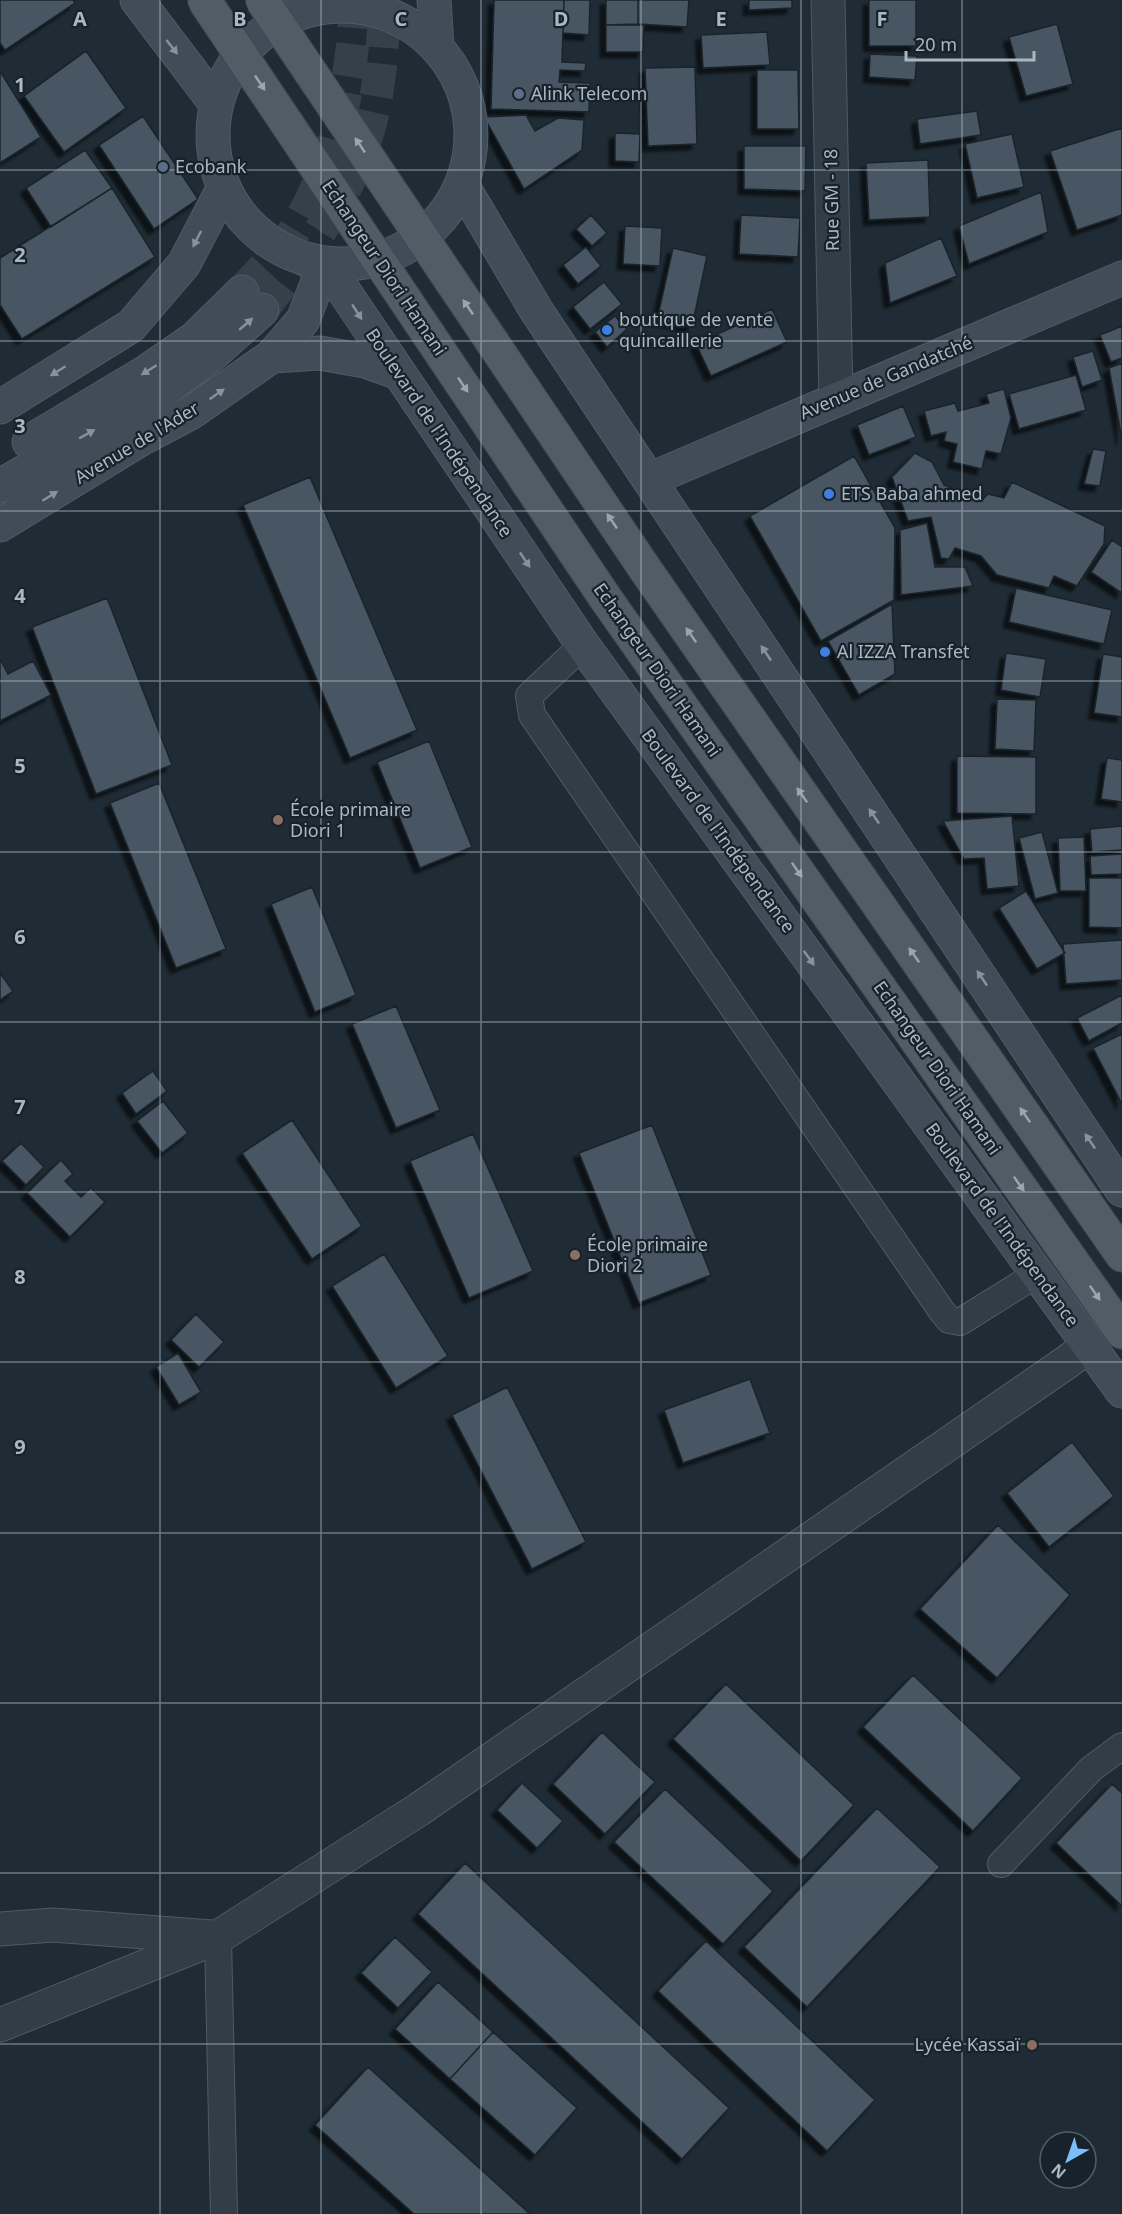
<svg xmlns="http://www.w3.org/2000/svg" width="1122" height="2214" font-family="'Noto Sans',sans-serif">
<defs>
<filter id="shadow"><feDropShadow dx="-5.5" dy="5.5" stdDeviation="1.5" flood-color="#0009"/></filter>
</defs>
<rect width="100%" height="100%" fill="#1f2c35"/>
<path fill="#465662" stroke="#1a242c" stroke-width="1.5" filter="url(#shadow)" d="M0 0H73L75 3 5 50 0 43Z
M494 0H564L562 62 586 63 585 71 560 70 559 82 590 83 589 112 491 109Z
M564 0H590L589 35 563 33Z
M606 0H638V24L606 25Z
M638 0H689L687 27 638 24Z
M749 0H792V8L749 10Z
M869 0H916V46H869Z
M1057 24 1073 84 1026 96 1009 37Z
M606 25H644L643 52H606Z
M767 32 770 65 703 68 701 35Z
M86 51 126 108 64 152 24 96Z
M870 54 917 56 915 80 869 77Z
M695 67 697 144 648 146 645 68Z
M757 70H798L799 129H757Z
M0 71 41 137 0 163Z
M977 111 981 135 920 144 917 119Z
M526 115 535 131 558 118 584 120 582 150 524 189 484 117Z
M143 116 198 199 154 229 99 145Z
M1122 128V215L1077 230 1050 151Z
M615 133 640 134 639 162 615 161Z
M1012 134 1024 187 977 198 965 144Z
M744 146H806L805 191 744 189Z
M85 150 112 188 51 227 26 188Z
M928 160 930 217 869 220 866 163Z
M112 188 155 257 22 339 0 305V258Z
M1041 192 1048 232 969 264 959 226Z
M591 215 607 233 592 246 576 229Z
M741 215 800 218 798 257 739 254Z
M625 226 662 228 660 266 623 264Z
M941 238 957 276 890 303 885 263Z
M586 247 601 266 578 284 563 265Z
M673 248 707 256 692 327 657 320Z
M604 282 622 304 590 329 573 307Z
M772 309 787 342 711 376 696 344Z
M615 316 627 329 607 347 595 332Z
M1122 326V358L1111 362 1100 335Z
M1093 351 1102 380 1082 387 1073 357Z
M1122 363V440L1109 368Z
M1076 375 1086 410 1019 429 1009 394Z
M1004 389 1011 418 1001 454 986 451 982 469 953 462 957 444 944 441 946 432 931 436 924 411 955 403 958 411 989 403 986 394Z
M903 406 916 437 869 455 857 425Z
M1093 449 1106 451 1100 486 1084 484Z
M915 453 932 462 944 485 982 500 988 494 1004 498 1012 482 1105 526 1104 544 1077 586 1054 576 1049 588 997 575 981 556 955 548 949 559 941 558 931 517 908 521 892 477Z
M854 456 895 528 894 600 821 641 750 516Z
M310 477 417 730 350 758 243 505Z
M927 523 935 567H965L973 586 901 595 900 530Z
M1112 540 1122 547V593L1091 572Z
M1016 588 1112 610 1104 644 1009 622Z
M107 598 172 765 96 794 32 627Z
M892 604 895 674 859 695 828 641Z
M1006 653 1046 659 1040 697 1001 690Z
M1103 654 1122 657V717L1094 713Z
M0 659 8 674 33 661 51 695 0 721Z
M997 699 1036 700 1034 751 995 749Z
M429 741 472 847 420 868 377 762Z
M957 756 1036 757V814L957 813Z
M1107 758 1122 760V802L1101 799Z
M159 783 226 949 176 968 110 803Z
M1012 816 1019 886 987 889 984 858 964 859 943 821Z
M1122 826V850L1092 852 1090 829Z
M1042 832 1058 893 1035 899 1019 838Z
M1084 837 1086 891H1060L1058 838Z
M1122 854V874L1091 875 1090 856Z
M1089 878H1122V928L1089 927Z
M312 887 356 995 315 1012 271 904Z
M1026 891 1065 953 1037 969 999 908Z
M1122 940V980L1066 984 1063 944Z
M0 973 13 991 0 1000Z
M1122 995V1023L1089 1041 1077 1018Z
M396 1006 440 1110 396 1128 352 1024Z
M1122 1034V1104L1093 1048Z
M153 1071 167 1091 136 1114 122 1093Z
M163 1101 188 1133 162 1153 137 1121Z
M292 1120 362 1226 312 1259 242 1153Z
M652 1125 711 1275 639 1303 579 1153Z
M473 1134 533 1271 469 1298 410 1161Z
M21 1143 44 1167 26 1185 2 1161Z
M61 1160 73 1174 65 1181 81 1197 91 1188 105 1202 70 1237 27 1193Z
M384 1254 448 1356 396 1388 332 1286Z
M196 1314 224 1342 199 1367 171 1340Z
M178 1353 201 1392 179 1405 156 1367Z
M750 1379 770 1433 683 1463 664 1410Z
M507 1387 586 1542 532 1569 452 1415Z
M1072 1442 1114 1496 1049 1547 1007 1493Z
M998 1525 1070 1595 997 1678 920 1609Z
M913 1675 1022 1778 973 1831 863 1727Z
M726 1684 854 1805 801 1861 673 1739Z
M602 1732 655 1782 605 1834 553 1784Z
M522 1783 563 1821 537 1848 497 1810Z
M1112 1784 1122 1793V1906L1056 1843Z
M665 1789 773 1891 723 1944 614 1842Z
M877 1808 940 1867 807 2007 744 1947Z
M465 1863 729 2108 682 2159 418 1914Z
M395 1937 432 1972 398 2008 361 1973Z
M706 1941 875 2100 827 2151 658 1991Z
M438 1982 493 2032 450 2079 395 2029Z
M493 2032 577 2108 535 2155 450 2079Z
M368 2067 530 2214H414L315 2125Z"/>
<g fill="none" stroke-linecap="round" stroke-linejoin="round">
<path stroke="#34414a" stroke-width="33" stroke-dasharray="33 16" stroke-linecap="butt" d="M242 292C258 273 279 254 293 233 337 162 352 82 356 0
M262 310C305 255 350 197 369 128 381 87 382 42 386 0"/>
<g stroke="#4f5b64" stroke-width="28">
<path id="lane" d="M583 645 529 696 532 715 941 1310 949 1320 960 1322 1037 1274
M1001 1864 1091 1769 1122 1746
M218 1937 224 2214"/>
</g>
<g stroke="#4f5b64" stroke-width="35">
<path id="street" d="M828 0 836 400
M0 1929 53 1925 211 1937
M0 2025 218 1937 418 1810 1067 1362 1088 1346"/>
</g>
<g stroke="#4f5b64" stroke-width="35">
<path id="secondary" d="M137 0 216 104
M434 0 437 46
M213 135a129 129 0 1 1 258 0a129 129 0 1 1-258 0Z
M462 185 536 310 1122 1190
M325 263 583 645 1122 1391
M272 356 303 320 325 263
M0 407 131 326 184 264 224 187
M29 442 146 372 194 339 242 292
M651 479 1122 278
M0 486 155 397 214 353 262 310
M0 525 141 439 192 412 272 356 320 353 365 361 396 372"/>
</g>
<g stroke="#3e4952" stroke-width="35">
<path id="primary" d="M645 569 1122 1255
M606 599 1122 1332"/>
</g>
<use href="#lane" stroke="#323d46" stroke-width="26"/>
<use href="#street" stroke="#323d46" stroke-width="33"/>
<use href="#secondary" stroke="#404d59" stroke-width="33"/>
<use href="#primary" stroke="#505c66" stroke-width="33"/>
<g stroke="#3e4952" stroke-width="35" stroke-linecap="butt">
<path id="primary-bridge" d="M204 0 606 599
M262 0 645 569"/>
</g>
<use href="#primary-bridge" stroke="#505c66" stroke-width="33"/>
</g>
<defs><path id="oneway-solid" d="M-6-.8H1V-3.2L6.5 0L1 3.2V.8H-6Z" transform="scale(1.5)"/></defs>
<g fill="#86939e">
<use href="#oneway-solid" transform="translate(172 47) rotate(52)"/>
<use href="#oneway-solid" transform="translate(197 239) rotate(117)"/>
<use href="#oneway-solid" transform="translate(357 312) rotate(57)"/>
<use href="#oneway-solid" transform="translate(246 324) rotate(-41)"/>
<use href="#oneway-solid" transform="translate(149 370) rotate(148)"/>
<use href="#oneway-solid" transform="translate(58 371) rotate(148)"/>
<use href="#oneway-solid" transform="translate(217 394) rotate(-35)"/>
<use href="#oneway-solid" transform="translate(87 434) rotate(-29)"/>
<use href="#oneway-solid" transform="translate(50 496) rotate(-32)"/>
<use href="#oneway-solid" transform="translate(525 560) rotate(56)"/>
<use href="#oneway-solid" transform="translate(766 653) rotate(-124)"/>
<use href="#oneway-solid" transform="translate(874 816) rotate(-124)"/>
<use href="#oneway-solid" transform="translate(809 958) rotate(54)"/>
<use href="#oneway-solid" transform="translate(982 978) rotate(-124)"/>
<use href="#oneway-solid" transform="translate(1090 1141) rotate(-124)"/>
</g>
<g fill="#99a6b0">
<use href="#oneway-solid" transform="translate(260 83) rotate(56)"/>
<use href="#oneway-solid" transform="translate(360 145) rotate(-124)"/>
<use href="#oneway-solid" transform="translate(468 307) rotate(-124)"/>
<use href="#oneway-solid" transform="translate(463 385) rotate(56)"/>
<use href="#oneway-solid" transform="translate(612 521) rotate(-124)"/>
<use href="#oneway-solid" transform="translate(691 635) rotate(-125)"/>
<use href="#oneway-solid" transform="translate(802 795) rotate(-125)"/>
<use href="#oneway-solid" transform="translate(797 870) rotate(55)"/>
<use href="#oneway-solid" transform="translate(914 955) rotate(-125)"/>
<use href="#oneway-solid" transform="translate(1025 1115) rotate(-125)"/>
<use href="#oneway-solid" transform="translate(1019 1184) rotate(55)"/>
<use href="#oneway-solid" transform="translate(1095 1293) rotate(55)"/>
</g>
<path fill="none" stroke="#abb8c3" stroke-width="1.5" stroke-opacity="0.55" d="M160 0V2214M321 0V2214M481 0V2214M641 0V2214M801 0V2214M962 0V2214M0 170H1122M0 341H1122M0 511H1122M0 681H1122M0 852H1122M0 1022H1122M0 1192H1122M0 1362H1122M0 1533H1122M0 1703H1122M0 1873H1122M0 2044H1122"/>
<g fill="#5c6f8a" stroke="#18222a" stroke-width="2">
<circle cx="519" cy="94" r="6"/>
<circle cx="163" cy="167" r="6"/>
</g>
<g fill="#3f7fe0" stroke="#18222a" stroke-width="2">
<circle cx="607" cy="330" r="6"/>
<circle cx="829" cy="494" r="6"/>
<circle cx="825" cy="652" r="6"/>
</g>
<g fill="#8d6e63" stroke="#18222a" stroke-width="2">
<circle cx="278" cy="820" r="6"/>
<circle cx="575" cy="1255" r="6"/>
<circle cx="1032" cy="2045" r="6"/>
</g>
<g text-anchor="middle" stroke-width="4.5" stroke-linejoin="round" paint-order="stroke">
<g font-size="18" fill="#abb8c3" stroke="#18222a" text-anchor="start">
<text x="531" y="100">Alink Telecom</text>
<text x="175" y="173">Ecobank</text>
<text x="619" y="326">boutique de vente<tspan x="619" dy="21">quincaillerie</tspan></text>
<text x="841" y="500">ETS Baba ahmed</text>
<text x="837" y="658">Al IZZA Transfet</text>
<text x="290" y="816">École primaire<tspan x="290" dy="21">Diori 1</tspan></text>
<text x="587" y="1251">École primaire<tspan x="587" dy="21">Diori 2</tspan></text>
<text x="1020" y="2051" text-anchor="end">Lycée Kassaï</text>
</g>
<g font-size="18" fill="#abb8c3" stroke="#18222a">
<text transform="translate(832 200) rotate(-91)" y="6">Rue GM - 18</text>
<text transform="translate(384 268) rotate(56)" y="6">Echangeur Diori Hamani</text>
<text transform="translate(886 378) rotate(-23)" y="6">Avenue de Gandatché</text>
<text transform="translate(439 433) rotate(56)" y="6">Boulevard de l'Indépendance</text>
<text transform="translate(137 443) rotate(-31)" y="6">Avenue de l'Ader</text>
<text transform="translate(657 670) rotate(55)" y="6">Echangeur Diori Hamani</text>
<text transform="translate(718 831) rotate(54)" y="6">Boulevard de l'Indépendance</text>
<text transform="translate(937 1068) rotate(55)" y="6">Echangeur Diori Hamani</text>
<text transform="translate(1002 1225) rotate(54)" y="6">Boulevard de l'Indépendance</text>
</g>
</g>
<g font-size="20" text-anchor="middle" font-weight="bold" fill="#abb8c3" stroke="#18222a" stroke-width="4.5" stroke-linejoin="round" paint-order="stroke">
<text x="80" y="26">A</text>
<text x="240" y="26">B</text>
<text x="401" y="26">C</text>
<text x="561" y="26">D</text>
<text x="721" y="26">E</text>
<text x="882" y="26">F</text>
<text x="20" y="92">1</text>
<text x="20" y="262">2</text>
<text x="20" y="433">3</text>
<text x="20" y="603">4</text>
<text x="20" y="773">5</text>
<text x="20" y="944">6</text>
<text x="20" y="1114">7</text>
<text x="20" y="1284">8</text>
<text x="20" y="1454">9</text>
</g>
<g transform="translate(1068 2160) rotate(220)"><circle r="28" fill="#18222a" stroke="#535e67" stroke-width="1.5"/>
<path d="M0-4.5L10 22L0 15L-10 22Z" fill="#7bbef9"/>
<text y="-9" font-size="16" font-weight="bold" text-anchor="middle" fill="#abb8c3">N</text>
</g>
<path d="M906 51v9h128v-9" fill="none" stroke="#abb8c3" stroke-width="3"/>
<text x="915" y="51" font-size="18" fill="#abb8c3" stroke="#18222a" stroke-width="4.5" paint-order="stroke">20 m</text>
</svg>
